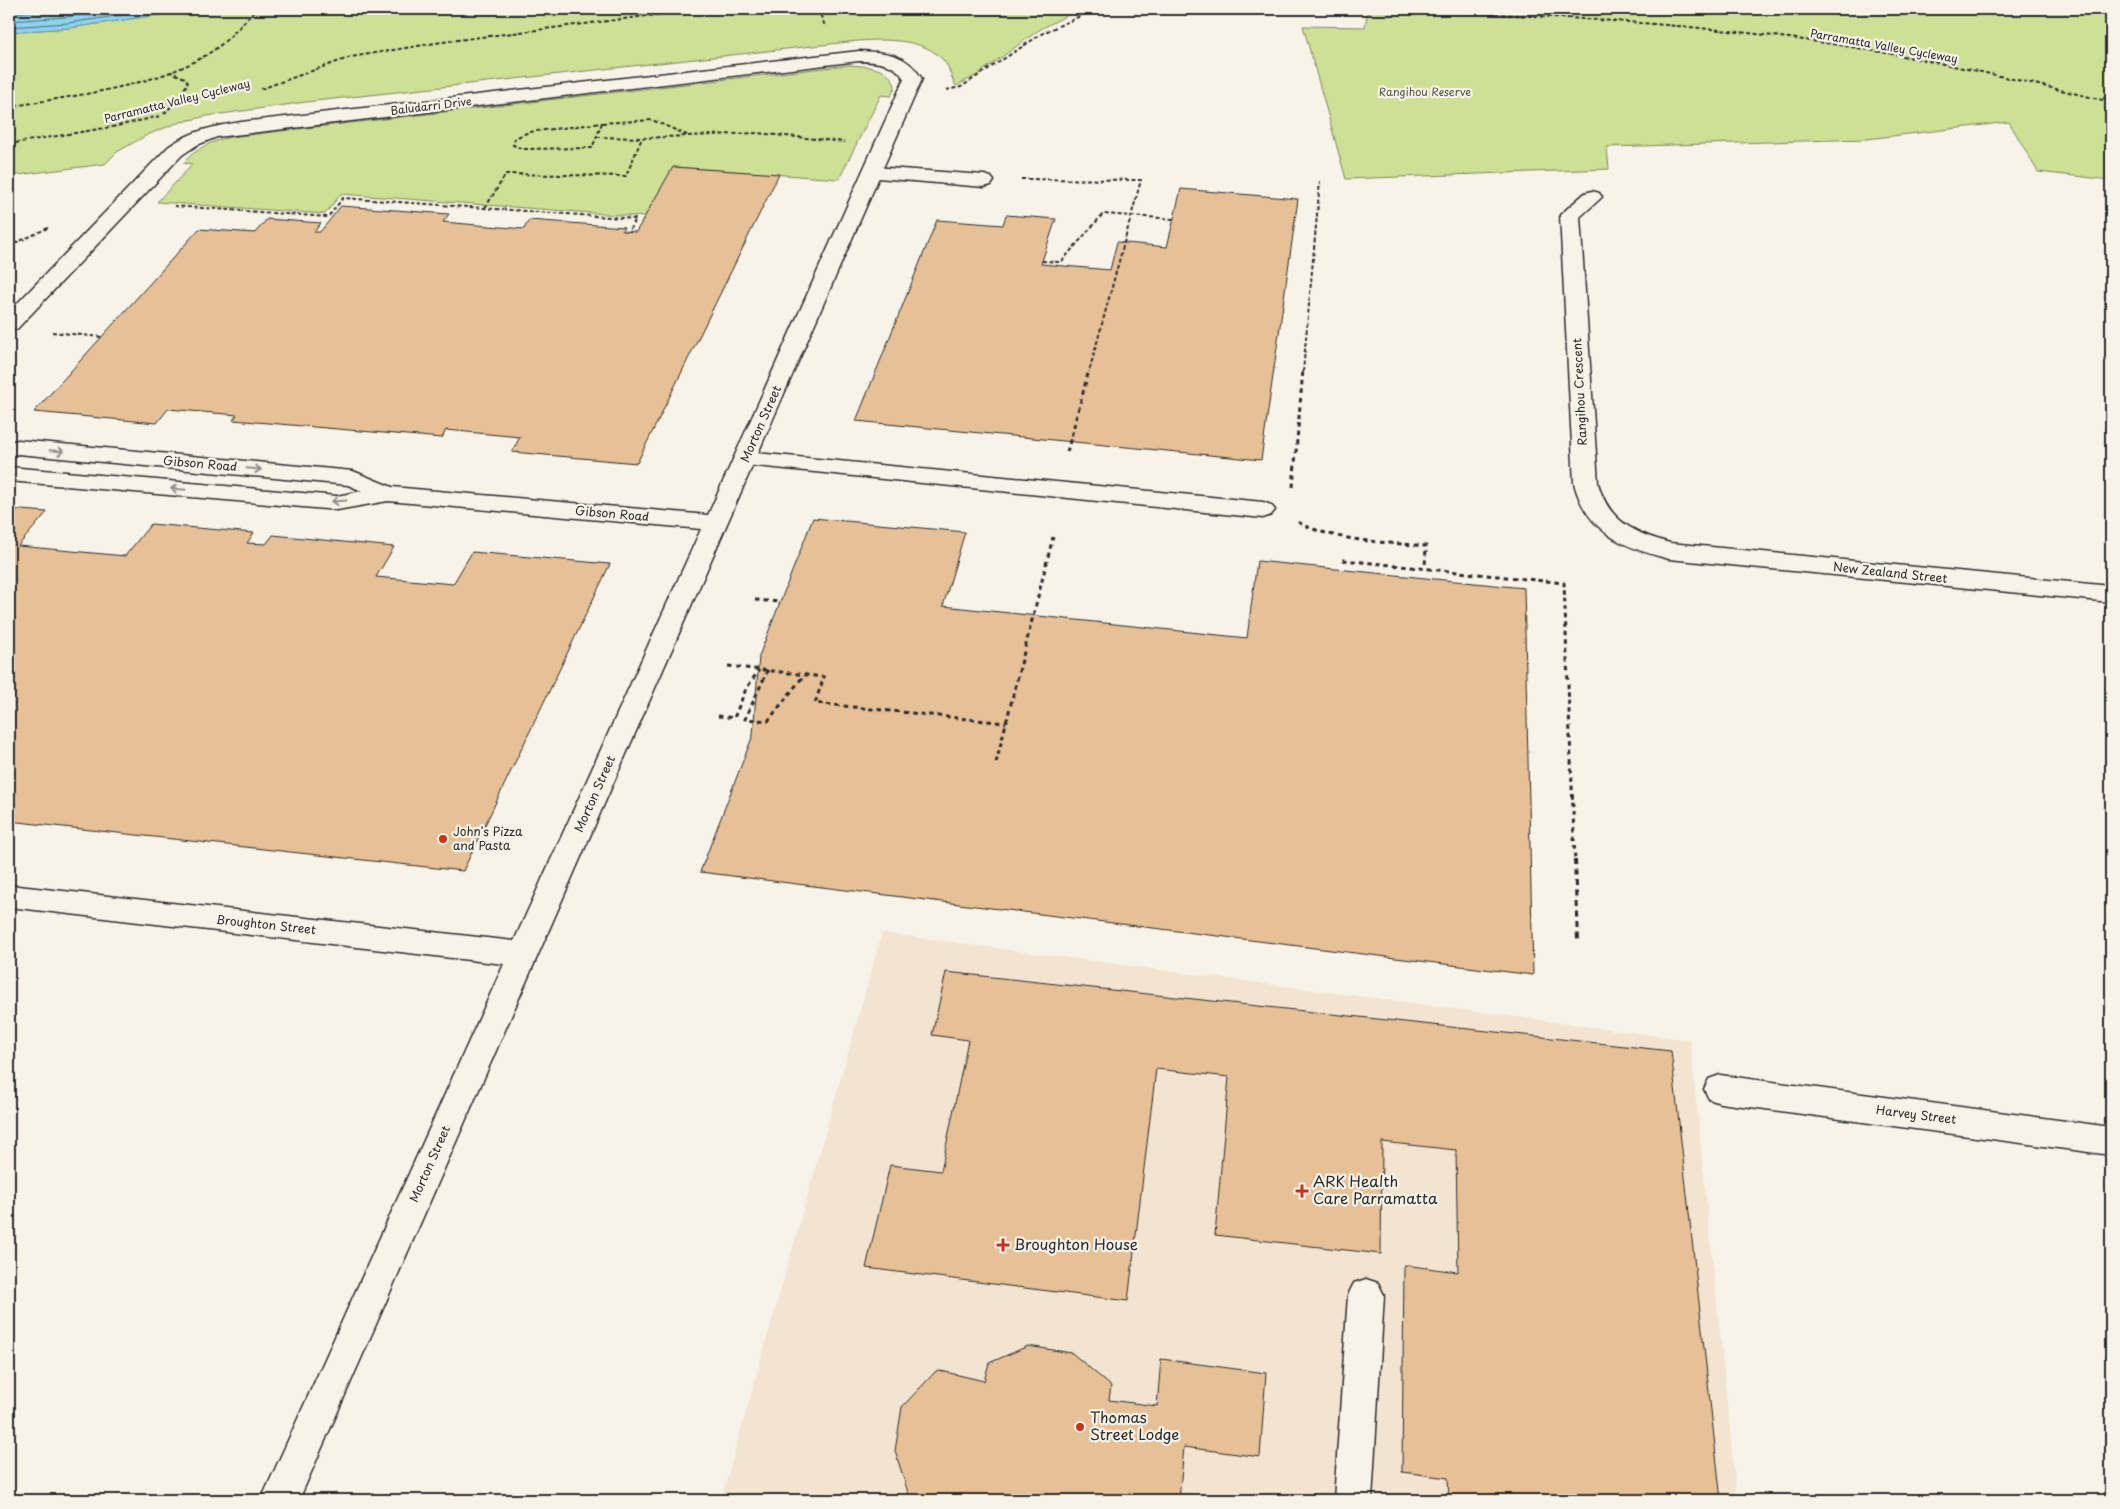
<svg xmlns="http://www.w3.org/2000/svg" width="2120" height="1509" font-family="'Playpen Sans',sans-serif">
<rect width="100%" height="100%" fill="#f7f3e8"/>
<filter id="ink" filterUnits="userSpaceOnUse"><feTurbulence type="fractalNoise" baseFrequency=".02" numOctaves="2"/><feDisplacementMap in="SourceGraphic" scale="10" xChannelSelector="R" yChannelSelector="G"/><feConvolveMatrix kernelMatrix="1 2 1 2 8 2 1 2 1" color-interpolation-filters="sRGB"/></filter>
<g filter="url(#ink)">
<path fill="#f2e4d0" d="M882 933 1690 1040 1737 1500H721Z"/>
<path fill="#cde095" stroke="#7c8660" d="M198 9H1079L1039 30 977 75 956 86C951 78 950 68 944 61 925 38 885 39 858 41L306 102 207 116 177 123 147 135 117 152 105 164 9 176V32L69 28Z
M1368 9H2111V180L2038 172 2009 122 1867 139 1607 147 1609 169 1346 179 1303 26 1365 27Z
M849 65C865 66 892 67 895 87L891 96 881 95 839 179 674 167 645 217 341 194 325 214 157 202 193 164 183 163C197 148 210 142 230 137Z"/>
<path fill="#8dd2ef" stroke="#668fa1" d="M9 9H198L69 28 9 32Z"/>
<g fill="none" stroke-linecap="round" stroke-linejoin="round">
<path stroke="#526e79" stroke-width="1" d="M9 13 71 9
M9 21 67 17 122 9
M9 27 68 23 164 9"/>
</g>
<path fill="#e6c097" stroke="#2b2b2b" d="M673 167 779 174 637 463 512 452 520 437 446 430 442 438 233 420 237 415 168 409 157 423 34 412 199 229 255 233 267 219 321 223 314 232H320L341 206 449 214 443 222 524 229 529 220 624 227 622 231 636 232Z
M1181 189 1298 199 1261 460 856 421 937 220 1003 225 1006 215 1056 219 1041 264 1110 270 1117 242 1167 247Z
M9 509 47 512 18 546 125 556 151 524 254 533 247 543 266 544 273 535 394 547 376 577 453 584 472 552 610 564 463 871 9 821Z
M813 518 965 532 943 606 1247 638 1257 561 1524 588 1533 975 700 872 753 735 759 656Z
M946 972 1671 1051 1721 1500H1449L1448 1478 1402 1472 1404 1265 1458 1272 1456 1150 1382 1142 1381 1254 1215 1235 1229 1077 1156 1069 1128 1301 866 1268 890 1165 941 1171 968 1040 932 1035Z
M1028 1346 1072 1353 1111 1386 1109 1400 1157 1406 1161 1359 1266 1373 1260 1457 1184 1447 1179 1500 910 1499 895 1451 902 1407 937 1370 984 1381 989 1363Z"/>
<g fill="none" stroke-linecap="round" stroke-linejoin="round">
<g stroke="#2b2b2b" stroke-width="3">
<path id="lane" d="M873 167 984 175 991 177 994 181 991 185 984 187 866 177 863 173 866 169Z
M745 452 1263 502 1271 505 1275 510 1271 515 1263 518 737 464 733 459 737 454Z
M1366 1279 1378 1283 1384 1295 1372 1500H1334L1348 1295 1354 1283Z"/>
</g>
<g stroke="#2b2b2b" stroke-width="3">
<path id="street" d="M859 51C886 52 907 53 922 79L299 1500H261L504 964 9 907V885L514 941 701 529 388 501 337 510 9 481V467L337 496 362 491 348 485 18 454 9 456V442L18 440 353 471 392 487 708 515 904 79C895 62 876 62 859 61L217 137 197 145 182 155 17 329 9 330V312L168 147C190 131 215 126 241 122Z
M1592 191 1599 193 1602 197 1580 217 1598 483C1608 521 1634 533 1670 543L2111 586V602L1669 559C1623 547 1587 533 1574 483L1560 215 1585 193Z
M1720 1075 2111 1127V1155L1720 1103 1709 1099 1704 1089 1709 1079Z"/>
</g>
<path stroke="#2b2b2b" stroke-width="2" stroke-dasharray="4 2.5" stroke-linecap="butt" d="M818 9 825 26
M1385 9C1539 16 1692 22 1845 46 1934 60 2023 81 2111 102
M261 89 351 57 442 42 702 9
M946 90 961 87 1043 33 1096 9
M2103 98 2111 99
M9 107C73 95 165 87 218 47 232 36 244 22 256 9
M164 114 177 100 188 83 185 78 171 72
M602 123 592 148 523 149 513 145 515 138 529 132Z
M602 123 652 120 687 135
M597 137 642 138 757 133 845 142
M9 144 117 126 160 116
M1021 179 1141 180 1089 372
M174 206 328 217 343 198 636 219 628 232
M485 208 506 174 626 176 642 138
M9 246 50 227
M1042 261 1061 262 1103 214 1174 219
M52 332 102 337
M1303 372 1320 181"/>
<path stroke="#2b2b2b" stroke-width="3" stroke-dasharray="4.5 4" stroke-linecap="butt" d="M1067 452 1089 370
M1293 487 1303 370
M1298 522C1335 542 1385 542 1426 546L1425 568
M1343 560 1564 583 1575 862
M755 600 780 602
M728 666 824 677 815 703 1006 723
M768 670 745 719 768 721 805 674
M718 716 734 718 746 689 759 670
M996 763 1053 537"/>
<path stroke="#2b2b2b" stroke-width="4" stroke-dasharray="6 4.5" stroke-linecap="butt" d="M1575 860 1578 941"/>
<use href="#lane" fill="#f7f3e8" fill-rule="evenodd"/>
<use href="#street" fill="#f7f3e8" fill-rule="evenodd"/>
</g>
<defs><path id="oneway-shaft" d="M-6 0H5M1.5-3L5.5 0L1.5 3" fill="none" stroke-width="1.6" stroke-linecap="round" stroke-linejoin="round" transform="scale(1.25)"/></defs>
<g stroke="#918f8a">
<use href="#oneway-shaft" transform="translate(57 451) rotate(5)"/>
<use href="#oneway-shaft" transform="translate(254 469) rotate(5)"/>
<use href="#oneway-shaft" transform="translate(178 489) rotate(-175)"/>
<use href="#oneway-shaft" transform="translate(339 501) rotate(176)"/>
</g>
</g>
<g fill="#c8321e" stroke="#f7f3e8" stroke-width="2">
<circle cx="443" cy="839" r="5"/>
<path d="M1299.5 1183.5h5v5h5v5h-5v5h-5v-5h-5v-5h5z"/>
<path d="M1000.5 1237.5h5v5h5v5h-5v5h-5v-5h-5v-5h5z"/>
<circle cx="1080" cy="1427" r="5"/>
</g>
<g text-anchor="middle" stroke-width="4.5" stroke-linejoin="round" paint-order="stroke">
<g font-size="11" fill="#2b2b2b" stroke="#f7f3e8">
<text transform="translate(1884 46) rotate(10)" y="4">Parramatta Valley Cycleway</text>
<text transform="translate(177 101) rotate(-14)" y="4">Parramatta Valley Cycleway</text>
<text transform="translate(431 106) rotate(-7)" y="4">Baludarri Drive</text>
</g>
<g font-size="11" fill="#545846" stroke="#f7f3e8">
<text x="1425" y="96">Rangihou Reserve</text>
</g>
<g font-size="12" fill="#2b2b2b" stroke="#f7f3e8">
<text transform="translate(1580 392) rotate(-93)" y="4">Rangihou Crescent</text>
<text transform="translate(761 424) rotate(-66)" y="4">Morton Street</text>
<text transform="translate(200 464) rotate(5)" y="4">Gibson Road</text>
<text transform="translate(612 514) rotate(5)" y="4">Gibson Road</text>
<text transform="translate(1890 573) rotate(6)" y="4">New Zealand Street</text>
<text transform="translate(595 794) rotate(-66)" y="4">Morton Street</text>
<text transform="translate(266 925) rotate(6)" y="4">Broughton Street</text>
<text transform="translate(1916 1115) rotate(7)" y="4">Harvey Street</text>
<text transform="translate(430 1164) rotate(-66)" y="4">Morton Street</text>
</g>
<g font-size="12" fill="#2b2b2b" stroke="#f7f3e8" text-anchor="start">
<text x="453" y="836">John's Pizza<tspan x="453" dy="14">and Pasta</tspan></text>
</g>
<g font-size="15" fill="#2b2b2b" stroke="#f7f3e8" text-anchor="start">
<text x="1313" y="1187">ARK Health<tspan x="1313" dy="17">Care Parramatta</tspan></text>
<text x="1014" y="1250">Broughton House</text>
<text x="1090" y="1423">Thomas<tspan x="1090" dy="17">Street Lodge</tspan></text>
</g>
</g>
<rect width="2120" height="1509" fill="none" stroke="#f7f3e8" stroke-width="30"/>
<rect x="15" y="15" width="2090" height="1479" fill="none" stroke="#2b2b2b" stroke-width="2" filter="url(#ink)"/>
</svg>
